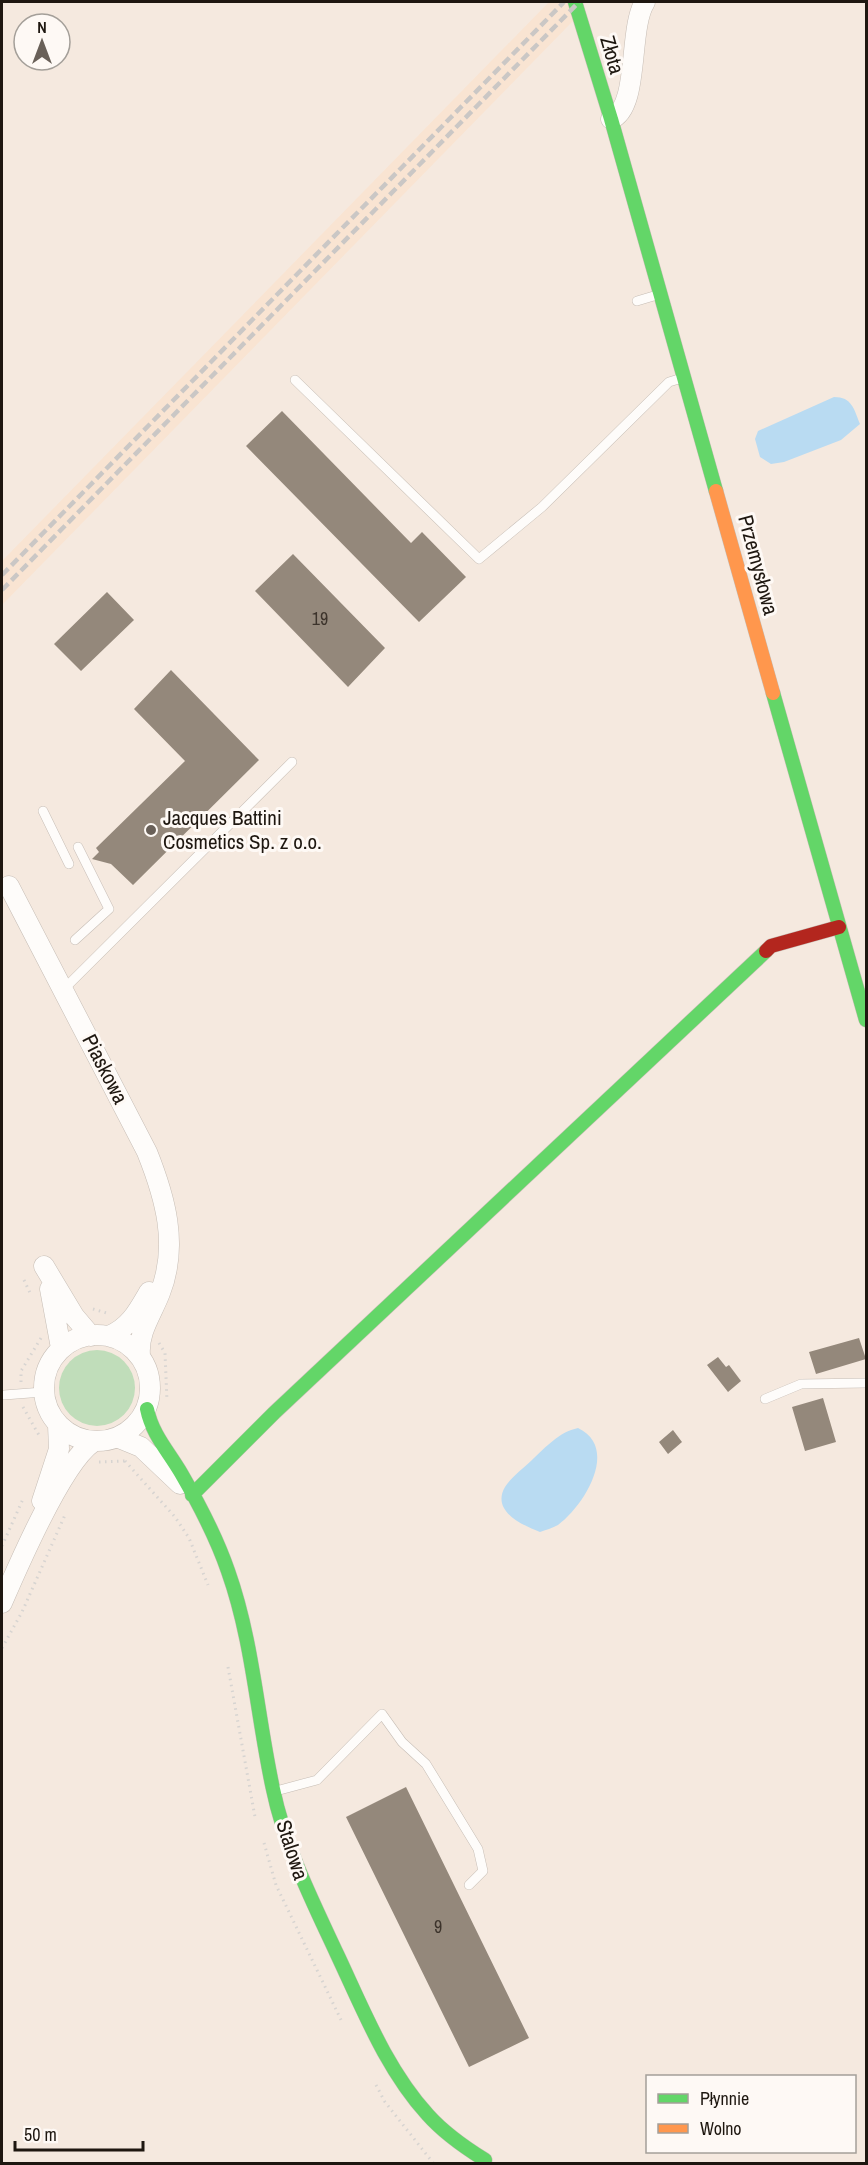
<svg xmlns="http://www.w3.org/2000/svg" width="868" height="2165" font-family="'Archivo Narrow',sans-serif">
<rect width="100%" height="100%" fill="#f5e9df"/>
<path fill="#f9e4d2" d="M549 2H568L573 21 2 605V561Z"/>
<path fill="#c0ddba" d="M59 1388a38 38 0 1 1 76 0a38 38 0 1 1-76 0Z"/>
<path fill="#b9dbf2" d="M834 397C852 397 854 409 860 424L841 440 784 462 771 464 760 457 755 439 758 431Z
M578 1428C620 1448 584 1506 558 1525 553 1528 545 1530 540 1532 522 1525 491 1511 505 1487 511 1477 524 1468 532 1460 546 1447 559 1432 578 1428Z"/>
<path fill="#94887b" d="M282 411 411 543 422 532 466 577 419 622 246 446Z
M293 554 385 648 348 687 255 591Z
M107 592 134 620 81 671 54 644Z
M171 670 259 760 133 885 111 864 92 859 99 852 96 848 185 761 134 709Z
M859 1338 866 1359 816 1374 809 1352Z
M718 1357 726 1367 729 1365 741 1381 728 1392 707 1365Z
M823 1398 836 1442 805 1451 792 1407Z
M673 1430 682 1442 668 1454 659 1442Z
M406 1787 529 2038 469 2067 346 1817Z"/>
<g fill="none" stroke-linecap="round" stroke-linejoin="round">
<g stroke="#c6bdb5" stroke-width="10">
<path id="lane" d="M637 301 657 295
M295 380 479 559 542 507 669 382 682 378
M43 811 69 864
M75 940 109 909 78 847
M64 989 292 762
M4 1395 43 1392
M765 1399 801 1384 866 1383
M276 1791 317 1780 382 1714 402 1742 426 1764 478 1849 483 1871 469 1885"/>
</g>
<g stroke="#c6bdb5" stroke-width="21">
<path id="street" d="M611 119C640 108 628 28 645 2
M9 886 147 1152C165 1197 179 1245 160 1293 152 1314 138 1332 140 1355
M44 1266 74 1316 91 1336
M50 1289 61 1348
M44 1388a53 53 0 1 1 106 0a53 53 0 1 1-106 0Z
M109 1336C130 1327 138 1311 149 1292
M119 1438 141 1447 180 1484
M42 1501 59 1449 58 1425
M2 1603C18 1566 62 1463 93 1442"/>
</g>
<g stroke="#c6bdb5" stroke-width="15">
<path id="fast" d="M575 2 611 119 716 491
M773 693 866 1020
M147 1409C152 1434 168 1451 181 1473 199 1504 216 1536 228 1571 253 1641 257 1716 273 1789 285 1847 312 1900 337 1954 363 2009 386 2069 428 2115 445 2134 464 2147 485 2160
M192 1495 274 1413 766 951"/>
</g>
<g stroke="#c6bdb5" stroke-width="15">
<path id="slow" d="M716 491 773 693"/>
</g>
<g stroke="#c6bdb5" stroke-width="15">
<path id="jam" d="M766 951 771 946 839 927"/>
</g>
<path stroke="#d7d4d1" stroke-width="3" stroke-dasharray="1.5 4.5" stroke-linecap="butt" d="M24 1280 31 1295
M93 1309 110 1314
M159 1343 165 1353 167 1401
M21 1382V1371L41 1338
M23 1407 40 1437
M125 1461 175 1517 189 1538 208 1585
M99 1462 125 1461
M2 1546 23 1499
M2 1648 22 1612 65 1515
M228 1667 255 1817
M264 1843 276 1885 343 2024
M376 2085 385 2102 434 2164"/>
<use href="#lane" stroke="#fefcfa" stroke-width="9"/>
<use href="#street" stroke="#fefcfa" stroke-width="20"/>
<use href="#fast" stroke="#63d668" stroke-width="14"/>
<use href="#slow" stroke="#ff974d" stroke-width="14"/>
<use href="#jam" stroke="#b3261e" stroke-width="14"/>
<path stroke="#cac7c5" stroke-width="4.5" stroke-dasharray="9 4.5" stroke-linecap="butt" d="M2 575 564 2
M2 590 579 2"/>
</g>
<circle fill="#696058" stroke="#fef9f5" stroke-width="2" cx="151" cy="830" r="6"/>
<g text-anchor="middle" stroke-width="6" stroke-linejoin="round" paint-order="stroke">
<g font-size="18" fill="#3c332b">
<text x="320" y="625">19</text>
<text x="438" y="1933">9</text>
</g>
<g font-size="21" fill="#1e1710" stroke="#fef9f5">
<text transform="translate(612 55) rotate(74)" y="7">Złota</text>
<text transform="translate(758 565) rotate(75)" y="7">Przemysłowa</text>
<text transform="translate(105 1069) rotate(63)" y="7">Piaskowa</text>
<text transform="translate(292 1850) rotate(72)" y="7">Stalowa</text>
</g>
<g font-size="21" fill="#1e1710" stroke="#fef9f5" text-anchor="start">
<text x="163" y="825">Jacques Battini<tspan x="163" dy="24">Cosmetics Sp. z o.o.</tspan></text>
</g>
</g>
<rect width="868" height="2165" fill="none" stroke="#1e1710" stroke-width="6"/>
<rect x="646" y="2075" width="210" height="78" fill="#fef9f5" stroke="#a49f99" stroke-width="1.5"/>
<rect x="658" y="2094" width="30" height="9" fill="#63d668" stroke="#a49f99" stroke-width="1.5"/>
<text x="700" y="2105" font-size="18" fill="#1e1710">Płynnie</text>
<rect x="658" y="2124" width="30" height="9" fill="#ff974d" stroke="#a49f99" stroke-width="1.5"/>
<text x="700" y="2135" font-size="18" fill="#1e1710">Wolno</text>
<g transform="translate(42 42)"><circle r="28" fill="#fef9f5" stroke="#a49f99" stroke-width="1.5"/>
<path d="M0-4.5L10 22L0 15L-10 22Z" fill="#696058"/>
<text y="-9" font-size="16" font-weight="bold" text-anchor="middle" fill="#1e1710">N</text>
</g>
<path d="M15 2141v9h128v-9" fill="none" stroke="#1e1710" stroke-width="3"/>
<text x="24" y="2141" font-size="18" fill="#1e1710" stroke="#fef9f5" stroke-width="4.5" paint-order="stroke">50 m</text>
</svg>
